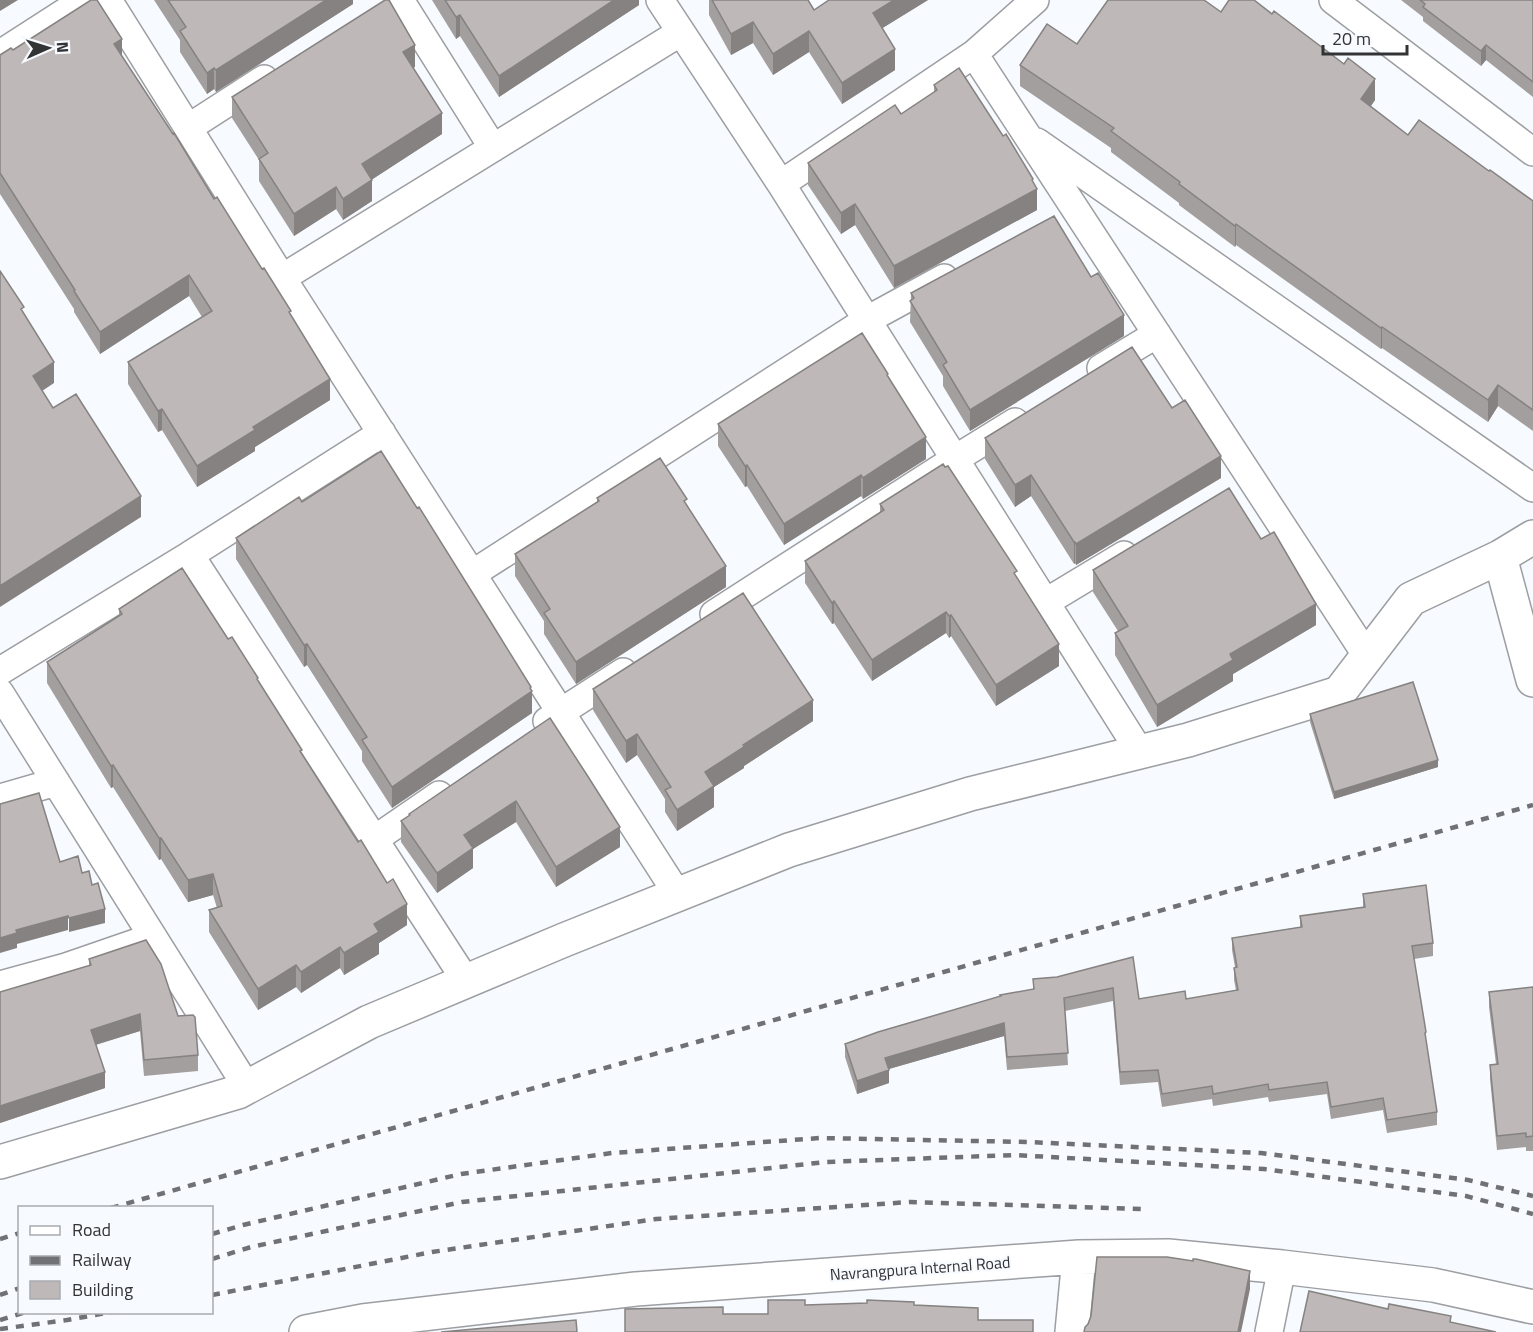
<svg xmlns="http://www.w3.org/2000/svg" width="1533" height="1332" font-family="'Titillium Web',sans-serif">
<rect width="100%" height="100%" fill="#f7fafe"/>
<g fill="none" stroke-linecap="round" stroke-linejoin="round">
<g stroke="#9c9ea2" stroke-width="30">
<path id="minor" d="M108 0 282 278 678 895
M400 0 493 148
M660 0 781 184
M1035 0 974 54 781 184 1140 752
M1333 0 1533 152
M0 54 84 0
M974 54 1367 656
M188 128 264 79
M1037 142 1533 488
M282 278 681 32
M1101 368 1157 334
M190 555 382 433
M472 574 867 320 944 278
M1046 602 1124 555
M714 614 955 459 1015 422
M0 671 190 555 466 981
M0 693 247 1087
M547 721 623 672
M0 798 56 782
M375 839 439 795
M0 985 66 967 153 937
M1269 1332 1282 1267"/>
</g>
<g stroke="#9c9ea2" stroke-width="36">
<path id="tertiary" d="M1500 557 1533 680
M0 1162 238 1092 369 1022 564 940 789 850 970 794 1188 740 1339 693 1411 599 1500 557 1533 537
M306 1332 363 1321 636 1289 1079 1257 1168 1256 1282 1267 1433 1285 1533 1307
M1072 1332 1079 1257"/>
</g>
<use href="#minor" stroke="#fff" stroke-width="27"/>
<use href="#tertiary" stroke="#fff" stroke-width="33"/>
<path stroke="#707174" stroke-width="4.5" stroke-dasharray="8 8" stroke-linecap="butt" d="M111 1208 1533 805
M212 1234 243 1225 461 1174 612 1153 820 1138 1028 1142 1261 1153 1468 1180 1533 1196
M0 1239 20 1233
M212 1259 251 1247 462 1202 826 1162 1015 1155 1264 1169 1466 1196 1533 1214
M0 1295 20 1288
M212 1295 432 1252 656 1219 910 1202 1143 1209
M0 1320 26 1312
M0 1329 67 1320 112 1312"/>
</g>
<path fill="#a39f9e" d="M154 0H353V4L216 92 214 89 207 94 180 52V40Z
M432 0H639V5L499 97 460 36 456 39Z
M709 0H808L814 10 829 0H928L882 28 895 70 842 104 809 52 773 75 753 43 731 55 709 15Z
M1401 0H1533V97L1486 60 1481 66 1423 21V17Z
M1221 12 1375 100 1371 106 1408 135 1489 171 1533 201V431L1498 406 1488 422 1382 348 1381 349 1236 245 1235 247 1179 205V203L1111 152V148L1020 86V65L1077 44Z
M13 50 122 56 291 315 330 400 255 447V451L197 487 162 430 158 432 128 384V362L202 317 189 296 100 354 74 312V309L0 194V55Z
M415 67 413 68 442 134 371 180 372 201 343 220 336 209 294 236 259 181V160L232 118V97Z
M934 85 1033 182 1037 210 894 288 855 225 841 234 808 185V163L901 114 934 92Z
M911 293 1124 336 970 431 943 386V376L910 322Z
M888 377 926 459 863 499 861 496 784 545 747 486 745 487 718 446V424Z
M1172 408 1221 478 1076 565 1075 563 1074 564 1031 496 1015 507 985 459V438Z
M597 498 687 505 726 587 576 684 544 634V621L515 576V554L597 502Z
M302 502 531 690 532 713 392 808 362 761V751L307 665 304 667 236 559V538Z
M880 504 1017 577 1059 666 996 706 951 636 949 638 946 633 872 681 834 623 832 624 805 583V561L880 512Z
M1093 570 1316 625 1233 674V681L1157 727 1115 655V633L1118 631 1093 592Z
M119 609 228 639 258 682 407 925 379 943V954L344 975 340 968 301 993 296 987 258 1010 209 932V910L217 908 213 895 188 902 161 859 159 860 113 787 111 788 47 683V662L119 615Z
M593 689 813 721 744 766V768L714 787V807L677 831 665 812V799L637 755 626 763 593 710Z
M1310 714 1438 767 1334 799 1310 722Z
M550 718 620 847 556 887 516 822 473 849V868L437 893 401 842V821L409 816V814Z
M1363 894 1433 943V956L1414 959 1426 1032V1044L1437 1112V1125L1387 1133 1383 1110 1331 1119 1327 1094 1269 1102 1268 1097 1213 1106 1212 1099 1162 1107 1158 1082 1120 1085 1113 1001 1065 1011 1068 1065 1007 1070 1004 1036 889 1069V1083L857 1094 845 1057V1044L1033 989V979L1057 977 1133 957 1139 999H1186L1236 990 1234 980V968L1235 967 1232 950V938L1300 927V916L1363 907Z
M89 959 178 1016 198 1055V1071L144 1076 140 1031 96 1045 105 1088 0 1123 89 966Z
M1533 987V1151H1526V1147L1497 1150 1490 1079V1065L1496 1064 1489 1007V992Z"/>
<path fill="#858281" d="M0 0H18L0 11Z
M326 0H353V4L216 92V70Z
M614 0H639V5L499 97V76Z
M894 0H928L873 34V13Z
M460 15V36L456 39V17Z
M753 22V43L731 55V34Z
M809 31V52L773 75V54Z
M122 39V60L114 44Z
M415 45V67L403 73V52Z
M1486 45V60L1481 66V51Z
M895 49V70L842 104V83Z
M214 68V89L207 94V73Z
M1375 79V100L1361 120V99Z
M442 113V134L362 186V164Z
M1033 179V191L1037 189V210L894 288V266Z
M372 180V201L343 220V199Z
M336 187V209L294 236V214Z
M855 204V225L841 234V213Z
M1236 224V245L1235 247V226Z
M189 275V296L100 354V332Z
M1124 315V336L970 431V410Z
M1382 327V348L1381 349V328Z
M54 362V383L33 397V376Z
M330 379V400L255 447V451L197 487V466L253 427Z
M1498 385V406L1488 422V400Z
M162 409V430L158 432V411Z
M926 437V459L863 499V478Z
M1221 456V478L1076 565V544Z
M747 465V486L745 487V466Z
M861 475V496L784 545V524Z
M1031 475V496L1015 507V485Z
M141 496V517L0 607V586Z
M1074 542H1075V563L1074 564Z
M726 566V587L576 684V662Z
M834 601V623L832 624V603Z
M1316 604V625L1233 674V681L1157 727V705L1230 654Z
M946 612V633L872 681V660Z
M951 615V636L949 638V616Z
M307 644V665L304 667V645Z
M1059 644V666L996 706V685Z
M531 687V692L532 691V713L392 808V787Z
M813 700V721L744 766V768L714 787V807L677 831V810L705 772 743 745Z
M637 734V755L626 763V741Z
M1438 760V767L1334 799V792Z
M113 765V787L111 788V766Z
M516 801V822L473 849V868L437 893V873L464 835Z
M620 827V847L556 887V867Z
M159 838H161V859L159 860Z
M213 874V895L188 902V880Z
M407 904V925L379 943V954L344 975V953L374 924Z
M105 909V923L69 932V918Z
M68 916V930L17 944V948L0 953V938L16 930Z
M340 947V968L301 993V972Z
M296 965V987L258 1010V989Z
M140 1014V1031L91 1046V1030Z
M1004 1023V1036L885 1070V1058Z
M889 1070V1083L857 1094V1081Z
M105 1072V1088L0 1123V1106Z
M1250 1271V1289L1241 1332H1238Z"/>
<path fill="#beb9b8" stroke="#858281" stroke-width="1.5" d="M91 0H97L122 39 114 44 173 134 174 133 214 199 217 197 262 269 264 268 291 311 289 312 330 379 253 427 255 430 197 466 162 409 158 411 128 362 212 311 189 275 100 332 74 291 75 290 0 173V55L11 48 13 50Z
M168 0H326L216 70 214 68 207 73 180 31 186 27Z
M385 0H389L415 45 403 52 442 113 362 164 372 180 343 199 336 187 294 214 259 159 268 153 232 97Z
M445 0H614L499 76 460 15 456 17Z
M712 0H808L814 10 829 0H894L873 13 895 49 842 83 809 31 773 54 753 22 731 34Z
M1108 0H1204L1221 12 1229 0H1254L1272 14 1274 11 1344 64 1348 58 1375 79 1361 99 1408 135 1419 120 1489 171 1490 170 1533 201V410L1498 385 1488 400 1382 327 1381 328 1236 224 1235 226 1179 184 1180 182 1111 131 1114 128 1020 65 1047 24 1077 44Z
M1420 0H1533V82L1486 45 1481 51 1423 7 1425 4Z
M959 68 1003 136 1006 134 1033 179 1032 180 1037 189 894 266 855 204 841 213 808 163 895 105 901 114 937 90 934 85Z
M1054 216 1091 277 1098 273 1124 315 970 410 943 365 947 362 910 301 914 298 911 293Z
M0 271 24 307 21 309 54 362 33 376 53 408 76 394 141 496 0 586Z
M862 333 888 374 887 375 926 437 863 478 861 475 784 524 747 465 745 466 718 424Z
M1132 347 1172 408 1185 400 1221 456 1076 544 1075 542H1074L1031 475 1015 485 985 438Z
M381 451 417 508 419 507 492 624 531 687 530 688 532 691 392 787 362 740 367 737 307 644 304 645 236 538 299 497 302 502Z
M660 458 687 499 684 501 726 566 576 662 544 613 550 609 515 554 599 501 597 498Z
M943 464 945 467 948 466 1017 571 1014 573 1059 644 996 685 951 615 949 616 946 612 872 660 834 601 832 603 805 561 884 510 880 504Z
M1229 488 1261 539 1274 532 1316 604 1230 654 1233 660 1157 705 1115 633 1128 626 1093 570Z
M182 568 228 639 232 637 258 678 257 679 302 750 300 751 358 842 361 840 387 883 393 879 407 904 374 924 379 932 344 953 340 947 301 972 296 965 258 989 209 910 222 906 213 874 188 880 161 838H159L113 765 111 766 47 662 122 614 119 609Z
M743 593 813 700 743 745 744 747 705 772 714 786 677 810 665 790 671 787 637 734 626 741 593 689Z
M1413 682 1438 760 1334 792 1310 714Z
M550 718 587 775 620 827 556 867 516 801 464 835 473 848 437 873 401 821 410 815 409 814Z
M39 793 60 862 78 856 82 873 89 871 92 885 98 883 105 909 69 918 68 916 16 930 17 933 0 938V804Z
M1426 885 1433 943 1412 946 1426 1032 1425 1033 1437 1112 1387 1120 1383 1098 1331 1107 1327 1082 1269 1090 1268 1084 1213 1094 1212 1086 1162 1094 1158 1070 1120 1072 1113 988 1064 998 1068 1053 1007 1057 1004 1023 885 1058 889 1070 857 1081 845 1044 878 1032 1001 996 1000 995 1034 989 1033 979 1057 977 1133 957 1139 999 1185 991 1186 999 1238 990 1234 968 1237 967 1232 938 1302 927 1300 916 1365 907 1363 894Z
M146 940 161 964 178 1016 193 1015 195 1017 198 1055 144 1060 140 1014 91 1030 105 1072 0 1106V992L91 965 89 959Z
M1533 987V1136L1526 1137V1133L1497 1136 1490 1065 1498 1064 1489 992Z
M1097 1257H1167L1193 1261V1259H1196L1250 1271 1238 1332H1084L1085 1327 1088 1324 1091 1316Z
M1309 1291 1388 1309 1389 1304 1451 1316 1450 1322 1496 1332H1300Z
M768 1300H805V1305L867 1303V1300L914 1302V1305L978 1308V1320H1033V1332H625V1309L723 1307V1314H768Z
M576 1320 577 1332H441Z"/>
<g text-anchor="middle" stroke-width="4.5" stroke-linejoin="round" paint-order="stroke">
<g font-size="16" fill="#323335" stroke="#f7fafe">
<text transform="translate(920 1268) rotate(-4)" y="6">Navrangpura Internal Road</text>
</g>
</g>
<rect x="18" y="1206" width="195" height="108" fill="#f7fafe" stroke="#a8aaae" stroke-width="1.5"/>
<rect x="30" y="1226" width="30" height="9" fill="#ffffff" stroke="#a8aaae" stroke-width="1.5"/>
<text x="72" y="1236" font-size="18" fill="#323335">Road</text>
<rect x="30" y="1256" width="30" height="9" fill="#707174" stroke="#a8aaae" stroke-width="1.5"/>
<text x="72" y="1266" font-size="18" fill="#323335">Railway</text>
<rect x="30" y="1281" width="30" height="18" fill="#beb9b8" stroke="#a8aaae" stroke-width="1.5"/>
<text x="72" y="1296" font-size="18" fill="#323335">Building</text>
<g transform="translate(48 48) rotate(87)" stroke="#f7fafe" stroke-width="4.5" paint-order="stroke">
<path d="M0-4.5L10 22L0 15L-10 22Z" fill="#323335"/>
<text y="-9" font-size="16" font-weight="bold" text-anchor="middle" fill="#323335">N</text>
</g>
<path d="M1323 45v9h84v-9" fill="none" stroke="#323335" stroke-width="3"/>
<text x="1332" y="45" font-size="18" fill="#323335" stroke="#f7fafe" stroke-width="4.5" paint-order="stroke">20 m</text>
</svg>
